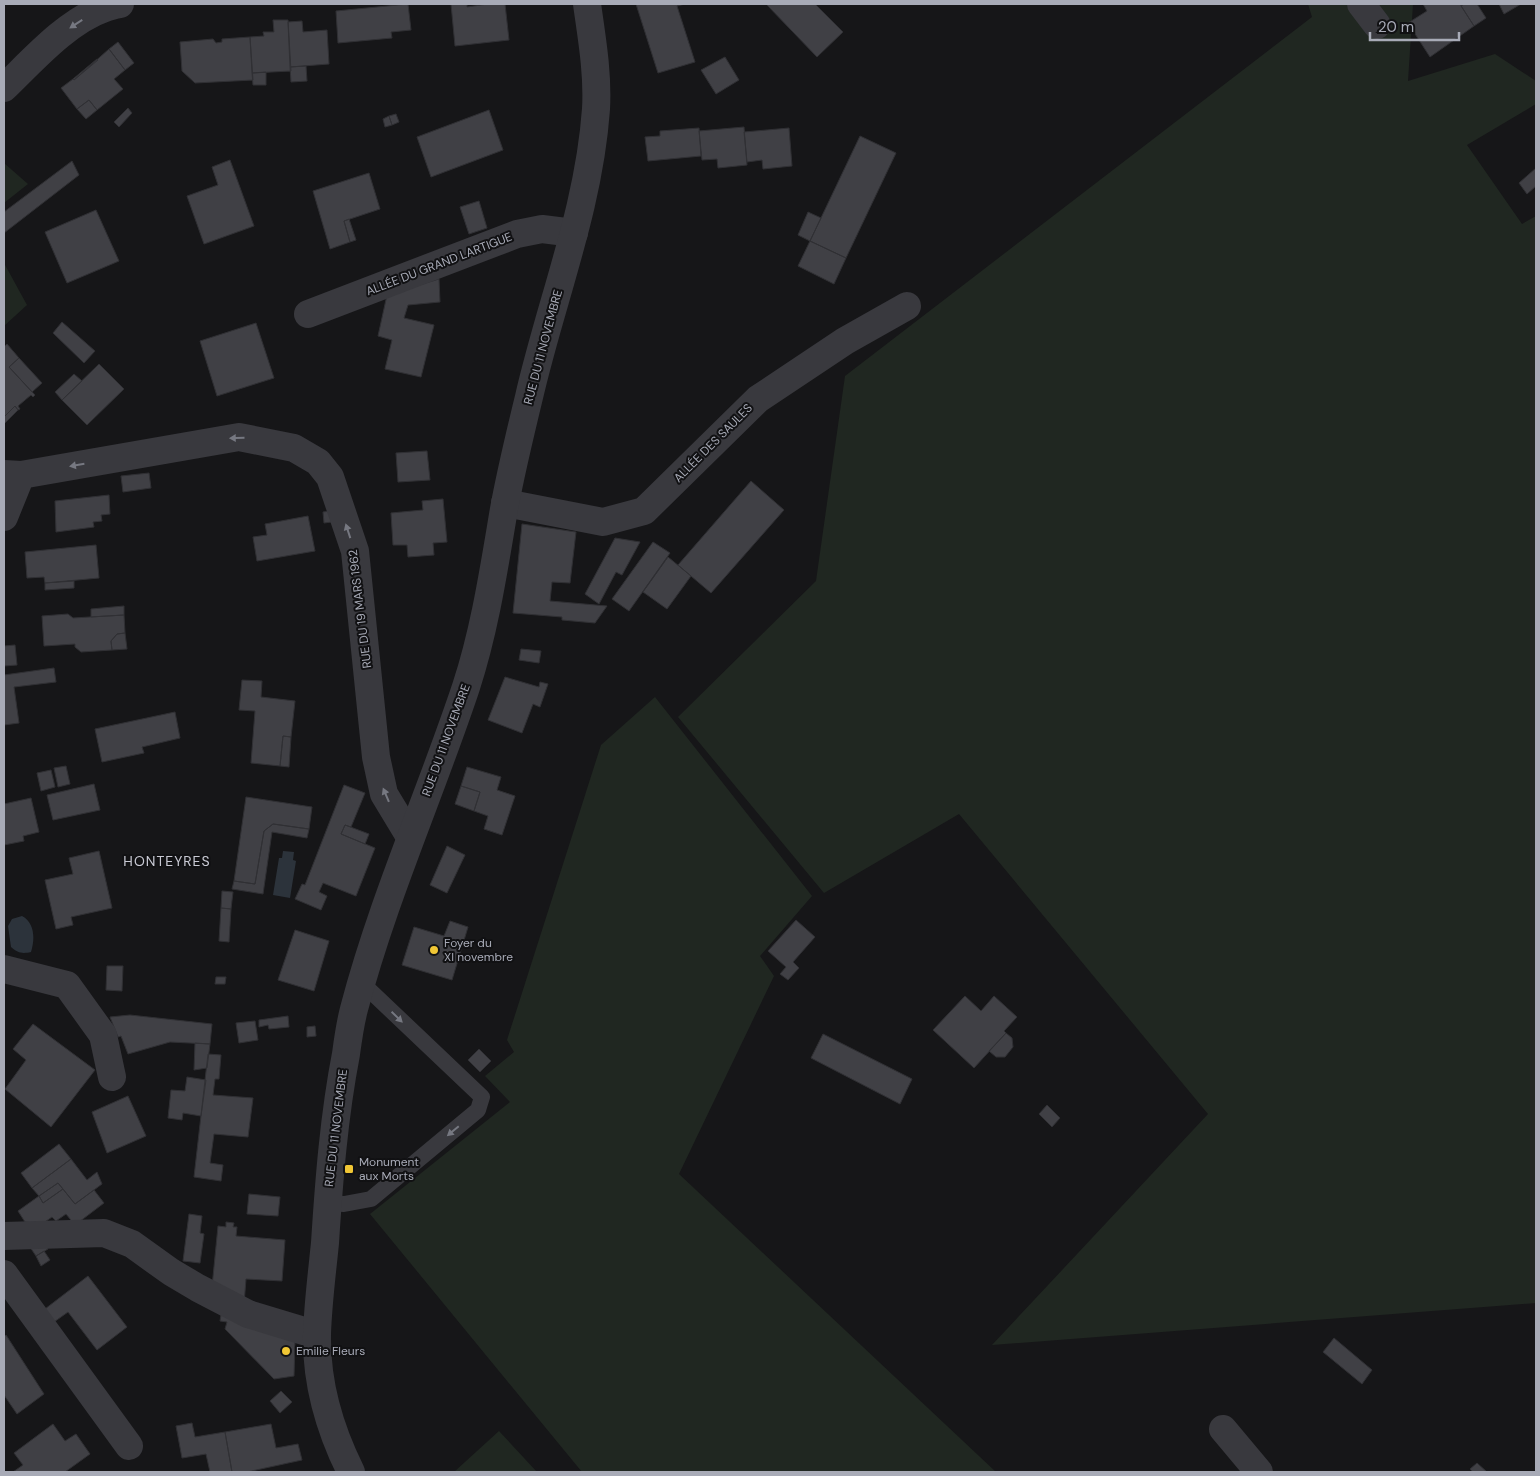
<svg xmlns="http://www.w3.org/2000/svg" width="1540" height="1476" font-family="'DM Sans',sans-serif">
<rect width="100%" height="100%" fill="#161618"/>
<path fill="#202721" d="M1308 4H1413L1408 81 1495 54 1536 81V104L1467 145 1522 224 1536 216V1303L992 1345 1208 1114 959 814 824 893 678 717 816 581 845 376 1312 17Z
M4 163 28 184 4 203Z
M4 263 27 305 4 326Z
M655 697 812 896 760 956 774 976 679 1174 996 1472H582L370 1214 510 1102 485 1076 514 1052 507 1040 601 745Z
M499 1431 537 1472H454Z"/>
<path fill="#2c333b" d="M283 851 294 852 293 860 296 861 290 898 273 895 279 858H282Z
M22 916C35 923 35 939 31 952 22 954 18 953 11 947L8 926 12 919Z"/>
<path fill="#404045" stroke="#303034" d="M408 4 411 30 391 32 392 38 338 43 336 11Z
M451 4H467V7L488 4H505L509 40 455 46Z
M636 4H685L677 6 695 62 658 73Z
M766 4H815L843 32 817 57Z
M1423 4H1460L1474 26 1430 57 1408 23 1427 11Z
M1464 4H1477L1486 18 1474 26 1461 6Z
M1499 4H1521L1504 14Z
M273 20H288L291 71 252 73 250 37 264 36 263 32H274Z
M302 21 303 32 327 30 329 64 290 67 288 22Z
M250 37 253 80 195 83 182 71 180 42 213 39 216 43 222 42V39Z
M118 42 134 63 125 70 109 49Z
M109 49 125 70 114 79 123 89 97 110 89 100 77 109 61 88 73 79 74 80Z
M725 57 739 80 716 94 701 70Z
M97 59 98 60 74 80 73 79Z
M306 66 307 81 291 82 290 67Z
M266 72V85H253L252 73Z
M89 100 97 110 86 119 77 109Z
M128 108 132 113 119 127 114 122Z
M489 110 503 150 431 177 417 137Z
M396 114 399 122 392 125 389 116Z
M389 116 392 125 385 127 383 119Z
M744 127 747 165 718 168 717 159 702 160 699 131Z
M699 128 701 156 648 161 645 137 660 136V131Z
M789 128 792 166 763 169 762 160 747 162 744 132Z
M860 136 896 153 846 258 810 241Z
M230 160 254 226 204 244 187 196 218 185 212 167Z
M72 161 79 175 4 233V212Z
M1536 168V186L1527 194 1519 183Z
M369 173 380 209 344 221 350 242 330 249 313 191Z
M479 201 487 228 469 234 460 207Z
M96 210 119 261 67 283 45 232Z
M808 212 821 218 810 241 798 235Z
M349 219 356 240 350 242 344 221Z
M810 241 846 258 834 284 798 266Z
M439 279 440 302 408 305 404 318 434 325 421 377 385 369 392 340 378 336 387 295Z
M62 322 95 351 84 363 53 333Z
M256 323 274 378 217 396 200 341Z
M7 344 19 358 9 367 35 395 33 397 31 395 18 406 20 409 18 410 15 406 4 417V347Z
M19 358 42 383 32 392 9 367Z
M99 364 124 389 87 425 62 400Z
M74 374 82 381 62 400 55 392Z
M15 406 18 410 4 424V417Z
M427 451 430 480 398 482 396 453Z
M149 473 151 488 123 492 121 476Z
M751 481 784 510 711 593 678 565Z
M109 495 110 514 101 515 102 521 93 522 94 527 56 532 55 501Z
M443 499 447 542 433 543 434 555 408 557 407 545H393L391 513 423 510 422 501Z
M338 510 339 521 324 523 323 512Z
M308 516 315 551 257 561 253 537 267 535 265 524Z
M522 524 576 532 570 583 552 582 550 601 607 606 595 623 562 620V617L513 613Z
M615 538 640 542 622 575 616 572 599 604 585 594Z
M653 542 670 553 629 611 612 599Z
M96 545 99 578 45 583 44 577 27 578 25 552Z
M668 557 691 576 667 609 643 592Z
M74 581V588L45 590V583Z
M124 606V615L91 617V609Z
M68 614 73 618 124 615 125 633 117 634 111 641 112 650 81 652 75 647V644L44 646 42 616Z
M125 633 127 649 112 650 111 641 117 634Z
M15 645 17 665 4 666V646Z
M521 649 541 651 539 663 519 660Z
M54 668 56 682 14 687 19 723 4 725V675Z
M505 677 539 687 540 682 548 684 540 707 533 704 522 733 488 720Z
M242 680 262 681 261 697 295 701 291 737 283 736 280 766 251 763 255 711 239 710Z
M175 712 180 738 142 747 144 753 102 762 95 729Z
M283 736 291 737 289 767 280 766Z
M66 766 70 784 58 787 54 768Z
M467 767 501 777 497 790 515 796 502 835 484 829 488 816 474 811 480 792 461 786Z
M51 770 55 787 41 791 37 773Z
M94 784 100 810 53 820 47 795Z
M344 785 365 793 351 827 345 825 341 834 375 848 356 896 323 883 319 892 327 896 321 910 295 899 302 884 305 885Z
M461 786 480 792 474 811 455 804Z
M246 797 312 807 309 829 273 824 264 831 255 884 234 881Z
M31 798 39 832 23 836 24 841 4 845V804Z
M273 824 309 829 307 838 272 832 263 894 232 889 234 881 255 884 264 831Z
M345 825 369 834 365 844 341 834Z
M447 846 465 855 447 893 430 885Z
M99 851 112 908 71 917 73 925 56 929 45 880 73 874 69 858Z
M222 891 233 892 231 909 221 908Z
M221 908 231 909 229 942 219 941Z
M796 920 815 937 793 962 799 968 788 980 780 974 786 967 768 951Z
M450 921 468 927 452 980 402 965 414 927 444 936Z
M295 930 329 941 314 991 278 980Z
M107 966H123L122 991 106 990Z
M216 977H226L225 984H215Z
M965 996 981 1011 994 996 1017 1017 1004 1031 1006 1033 974 1068 933 1030Z
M130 1015 212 1024 210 1044 170 1042 128 1054 121 1036 118 1037 110 1017Z
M288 1016 289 1027 269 1029 268 1025 259 1027V1020Z
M255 1021 258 1040 239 1043 236 1023Z
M33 1024 95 1070 51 1127 5 1089 26 1060 13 1049Z
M315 1026 316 1036 307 1037V1027Z
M1006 1033 1012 1038 1013 1047 1005 1057H996L989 1051Z
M823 1034 912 1079 900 1104 811 1058Z
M195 1043 210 1044 207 1068 194 1070Z
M479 1049 491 1061 480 1072 468 1060Z
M208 1054 221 1055 219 1079H215L213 1095 253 1098 248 1137 214 1134 210 1163 223 1165 221 1181 194 1177Z
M187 1077 206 1080 201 1116 183 1113 182 1120 168 1118 171 1090 185 1091Z
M128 1096 146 1136 107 1153 92 1112Z
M1047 1105 1060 1118 1052 1127 1039 1114Z
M59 1144 71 1159 32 1188 21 1173Z
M71 1159 87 1180 97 1172 102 1184 75 1204 58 1183 39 1196 32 1188Z
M58 1183 63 1189 43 1203 39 1196Z
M63 1189 75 1204 94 1190 104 1203 75 1225 66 1214 56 1221 52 1217 42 1224 25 1222 18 1211 39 1196 43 1203Z
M249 1194 280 1197 278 1216 247 1214Z
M189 1214 202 1216 200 1233 204 1234 200 1263 183 1261Z
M226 1222 234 1223 233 1227H237L236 1236 285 1240 282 1281 246 1279 244 1304 212 1287 218 1226 226 1227Z
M41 1240 48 1249 36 1256 30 1247Z
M44 1251 50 1260 41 1266 36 1256Z
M88 1276 127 1327 97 1350 68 1312 54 1322 45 1309Z
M221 1315 295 1340 294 1376 274 1379 225 1329 227 1322 220 1321Z
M6 1335 44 1394 17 1414 4 1395V1337Z
M1334 1338 1372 1370 1362 1384 1323 1352Z
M281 1391 292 1402 280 1413 270 1401Z
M192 1423 195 1437 225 1432 232 1472H210L206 1454 182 1458 176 1426Z
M53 1424 65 1441 76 1434 90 1454 65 1472H13L23 1465 14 1453Z
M271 1424 276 1448 298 1444 302 1460 247 1472H232L225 1432Z
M1477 1463 1487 1472H1473L1470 1469Z"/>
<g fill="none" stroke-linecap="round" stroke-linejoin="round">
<path stroke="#39393e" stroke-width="16" d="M327 1203 344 1204 371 1199 478 1110 482 1097 362 983"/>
<path stroke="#39393e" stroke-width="28" d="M1361 4 1377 25
M4 88C32 61 67 21 105 8 110 6 115 5 120 4
M308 314 517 234 542 229 574 233
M4 474 21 475 239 437 294 448 318 462 330 477 355 551 376 757 384 794 410 837
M505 503 603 522 644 511 758 399 845 341 907 306
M4 517 21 475
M4 969 67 985 103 1035 112 1077
M4 1236 104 1233 132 1244 171 1272 198 1288 248 1314 317 1335
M4 1274 129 1446
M1223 1429 1259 1472"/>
<path stroke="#39393e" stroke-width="28" d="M351 1472C330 1430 316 1382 317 1334 318 1303 322 1273 325 1243 329 1180 334 1116 346 1054 348 1039 350 1024 354 1009 383 899 430 795 466 687 485 629 494 568 504 509 511 471 520 434 529 397 551 301 589 209 596 109 598 74 592 39 587 4"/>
</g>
<defs><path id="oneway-solid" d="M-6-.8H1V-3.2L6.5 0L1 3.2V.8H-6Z" transform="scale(1.25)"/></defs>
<g fill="#767881">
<use href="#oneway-solid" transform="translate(76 24) rotate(147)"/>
<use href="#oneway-solid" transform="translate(237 438) rotate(179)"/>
<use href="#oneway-solid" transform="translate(77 465) rotate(170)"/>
<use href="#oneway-solid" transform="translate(348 531) rotate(-108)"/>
<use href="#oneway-solid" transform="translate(386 795) rotate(-113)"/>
<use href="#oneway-solid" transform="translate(397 1017) rotate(44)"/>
<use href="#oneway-solid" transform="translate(453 1131) rotate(140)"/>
</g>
<g fill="#f1c735" stroke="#111113" stroke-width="2">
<circle cx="434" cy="950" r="5"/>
<rect x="344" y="1164" width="10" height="10" rx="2.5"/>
<circle cx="286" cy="1351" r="5"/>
</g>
<g text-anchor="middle" stroke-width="4" stroke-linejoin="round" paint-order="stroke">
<g font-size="12" fill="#a8abb7" stroke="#111113">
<text transform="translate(439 264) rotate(-21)" y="4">ALLÉE DU GRAND LARTIGUE</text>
<text transform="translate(543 347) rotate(-75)" y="4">RUE DU 11 NOVEMBRE</text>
<text transform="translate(713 443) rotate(-45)" y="4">ALLÉE DES SAULES</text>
<text transform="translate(360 609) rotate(-97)" y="4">RUE DU 19 MARS 1962</text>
<text transform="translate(446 740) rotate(-70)" y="4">RUE DU 11 NOVEMBRE</text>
<text transform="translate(336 1128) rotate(-83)" y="4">RUE DU 11 NOVEMBRE</text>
</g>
<g font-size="12" fill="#a8abb7" stroke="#111113" text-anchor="start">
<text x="444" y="947">Foyer du<tspan x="444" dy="14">XI novembre</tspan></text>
<text x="359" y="1166">Monument<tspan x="359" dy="14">aux Morts</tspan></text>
<text x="296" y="1355">Emilie Fleurs</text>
</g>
<g font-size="14" letter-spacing="1" fill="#c9cad4" stroke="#111113">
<text x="167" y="866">HONTEYRES</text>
</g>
</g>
<rect width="1540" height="1476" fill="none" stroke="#a8abb7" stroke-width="10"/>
<path d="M1370 32v8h89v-8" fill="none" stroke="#a8abb7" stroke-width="2.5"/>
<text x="1378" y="32" font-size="15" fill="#a8abb7" stroke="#111113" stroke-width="4" paint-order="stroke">20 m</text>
</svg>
